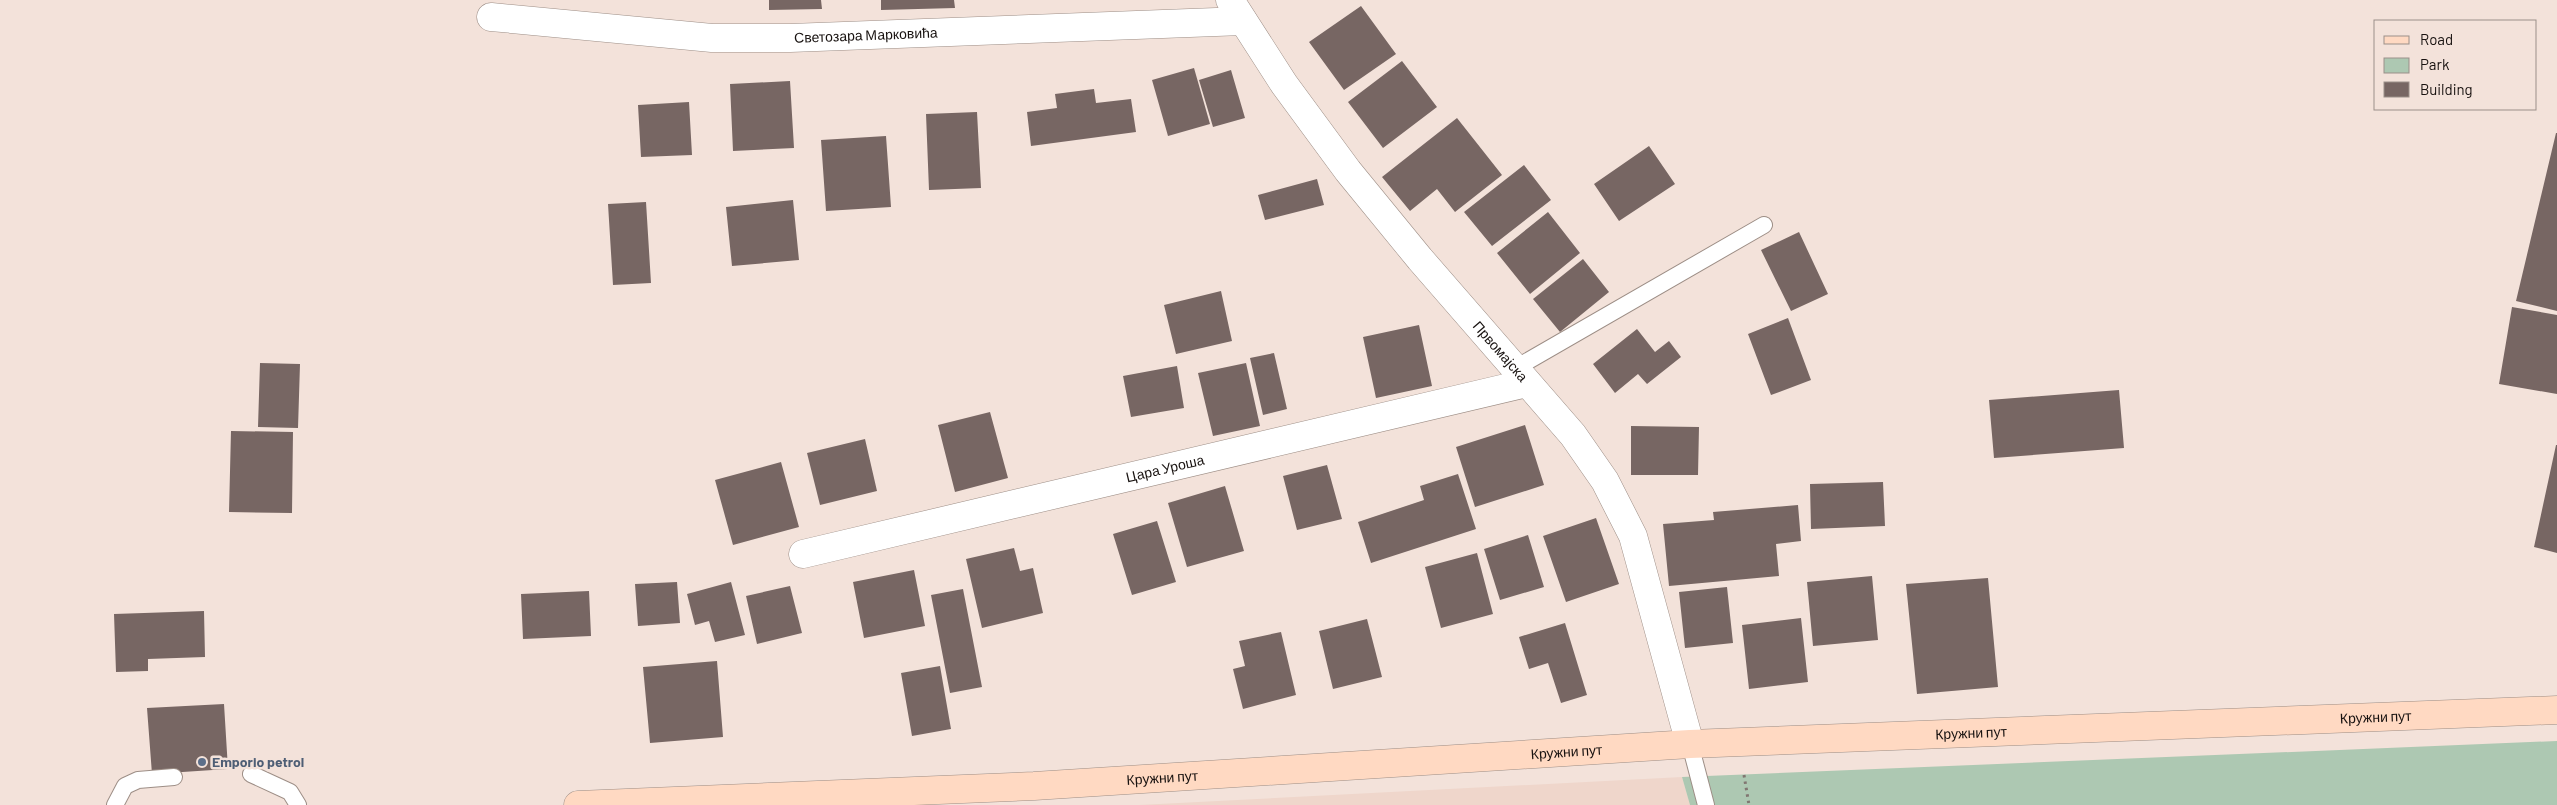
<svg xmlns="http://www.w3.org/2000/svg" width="2557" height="805" font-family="Barlow,sans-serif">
<rect width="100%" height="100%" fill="#f3e2da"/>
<path fill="#efd6cb" d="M1682 777 1690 805H1139Z"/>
<path fill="#adc8b2" d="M2557 741V805H1690L1682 777Z"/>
<path fill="#776663" d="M769 0H821L822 9 769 10Z
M881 0H954L955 8 881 10Z
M1361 6 1396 54 1344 90 1309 42Z
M1402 61 1437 107 1383 148 1348 102Z
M1194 68 1210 124 1168 136 1152 80Z
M1231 70 1245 118 1213 127 1199 80Z
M790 81 794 148 733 151 730 84Z
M1094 89 1096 103 1131 99 1136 132 1031 146 1027 112 1057 108 1055 94Z
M689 102 692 155 641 157 638 105Z
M977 112 981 188 929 190 926 114Z
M1457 118 1502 175 1455 212 1437 189 1410 211 1382 177Z
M2556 133H2557V311L2516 301Z
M886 136 891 207 826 211 821 140Z
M1649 146 1675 184 1619 221 1594 184Z
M1524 165 1551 200 1492 246 1464 212Z
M1317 179 1324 205 1265 220 1258 195Z
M793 200 799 260 732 266 726 207Z
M646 202 651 283 613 285 608 204Z
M1548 212 1580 253 1530 294 1497 253Z
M1799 232 1828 294 1791 311 1761 250Z
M1583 259 1609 292 1560 332 1533 299Z
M1221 291 1232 341 1176 354 1164 305Z
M2512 307 2557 315V394L2499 384Z
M1788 318 1811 380 1771 395 1748 334Z
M1419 325 1432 386 1376 398 1363 337Z
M1637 329 1655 352 1669 341 1681 357 1647 384 1638 374 1615 393 1593 364Z
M1274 353 1287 409 1263 415 1250 358Z
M260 363 300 364 298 428 258 427Z
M1246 363 1260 426 1213 436 1198 373Z
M1177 366 1184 408 1131 417 1123 376Z
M2119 390 2124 448 1994 458 1989 400Z
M990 412 1008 478 955 492 938 425Z
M1525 425 1544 485 1475 507 1456 447Z
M1631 426 1699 427 1698 475H1631Z
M231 431 293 432 292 513 229 512Z
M865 439 877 491 820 505 807 453Z
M2556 445H2557V553L2534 547Z
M781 462 799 527 733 545 715 480Z
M1327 465 1342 519 1297 530 1283 476Z
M1458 474 1476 529 1371 563 1358 522 1424 500 1420 486Z
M1883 482 1885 526 1811 529 1810 484Z
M1225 486 1244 551 1187 567 1168 503Z
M1798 505 1801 541 1776 544 1779 576 1669 586 1663 524 1714 520 1713 512Z
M1596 518 1619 584 1566 602 1543 536Z
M1157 521 1176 582 1132 595 1113 534Z
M1528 535 1544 587 1500 600 1484 549Z
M1014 548 1020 571 1033 568 1043 613 982 628 966 559Z
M1477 553 1493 614 1441 628 1425 567Z
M914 570 925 626 864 638 853 582Z
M1872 576 1878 640 1813 646 1807 582Z
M1988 578 1998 687 1917 694 1906 584Z
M677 582 680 623 638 626 635 584Z
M731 582 745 635 715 642 709 621 695 625 687 594Z
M790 586 802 633 757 644 746 596Z
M1727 587 1733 643 1685 648 1679 592Z
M963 589 982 687 950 693 931 595Z
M589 591 591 636 523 639 521 594Z
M204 611 205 657 148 659V671L116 672 114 614Z
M1801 618 1808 682 1749 689 1742 625Z
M1367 619 1382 677 1333 689 1319 631Z
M1565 623 1587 695 1561 703 1548 663 1529 669 1519 637Z
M1281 632 1296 695 1243 709 1233 669 1245 666 1239 641Z
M717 661 723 737 650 743 643 667Z
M940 666 951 729 912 736 901 673Z
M224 704 228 769 152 774 147 708Z"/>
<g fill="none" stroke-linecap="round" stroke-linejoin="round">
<g stroke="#9d8e86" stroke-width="18">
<path id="service" d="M1514 369 1764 225
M1690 744 1706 805
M251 774 290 792 298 805
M115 805 125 786 138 780 174 777"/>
</g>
<g stroke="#9d8e86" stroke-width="29">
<g id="minor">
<path id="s1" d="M1230 0 1284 84 1348 171 1420 259 1573 435 1605 481 1633 536 1690 744"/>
<path id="s2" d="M491 17 712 38H790L1243 21"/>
<path id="s3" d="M803 554 1527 383"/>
</g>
</g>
<g stroke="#9d8e86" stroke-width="29">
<g id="secondary">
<path id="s4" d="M578 805 1034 786 1690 744 2557 710"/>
</g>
</g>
<path stroke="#817671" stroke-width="3" stroke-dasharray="2.5 4" stroke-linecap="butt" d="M1744 775 1749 805"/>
<use href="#service" stroke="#fff" stroke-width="16"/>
<use href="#minor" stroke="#fff" stroke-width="28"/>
<use href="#secondary" stroke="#ffd9c2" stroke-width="28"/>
</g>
<circle fill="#5c6f8a" stroke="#f3e2da" stroke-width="2" cx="202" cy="762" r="5"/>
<g text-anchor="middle" stroke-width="5" stroke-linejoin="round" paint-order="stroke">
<g font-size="14" fill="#181210" stroke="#f3e2da">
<text dy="5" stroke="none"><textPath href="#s2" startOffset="376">Светозара Марковића</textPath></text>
<text dy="5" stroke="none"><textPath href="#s1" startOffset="444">Првомајска</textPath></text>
<text dy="5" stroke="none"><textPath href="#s3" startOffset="372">Цара Уроша</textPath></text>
<text dy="5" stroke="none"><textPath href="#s4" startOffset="1800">Кружни пут</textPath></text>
<text dy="5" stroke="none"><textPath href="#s4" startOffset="1395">Кружни пут</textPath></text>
<text dy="5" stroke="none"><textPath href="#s4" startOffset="990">Кружни пут</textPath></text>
<text dy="5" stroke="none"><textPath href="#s4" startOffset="585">Кружни пут</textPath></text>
</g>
<g font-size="14" font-weight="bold" fill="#4e5e75" stroke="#f3e2da" text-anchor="start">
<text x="212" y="767">Emporio petrol</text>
</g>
</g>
<rect x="2374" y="20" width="162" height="90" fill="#f3e2da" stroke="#9b8f89"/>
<rect x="2384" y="36" width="25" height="8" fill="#ffd9c2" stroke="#9b8f89"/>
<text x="2420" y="45" font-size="15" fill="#181210">Road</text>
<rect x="2384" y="58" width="25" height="15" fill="#adc8b2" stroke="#9b8f89"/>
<text x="2420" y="70" font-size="15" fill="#181210">Park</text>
<rect x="2384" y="82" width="25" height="15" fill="#776663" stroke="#9b8f89"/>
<text x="2420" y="95" font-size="15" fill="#181210">Building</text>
</svg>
